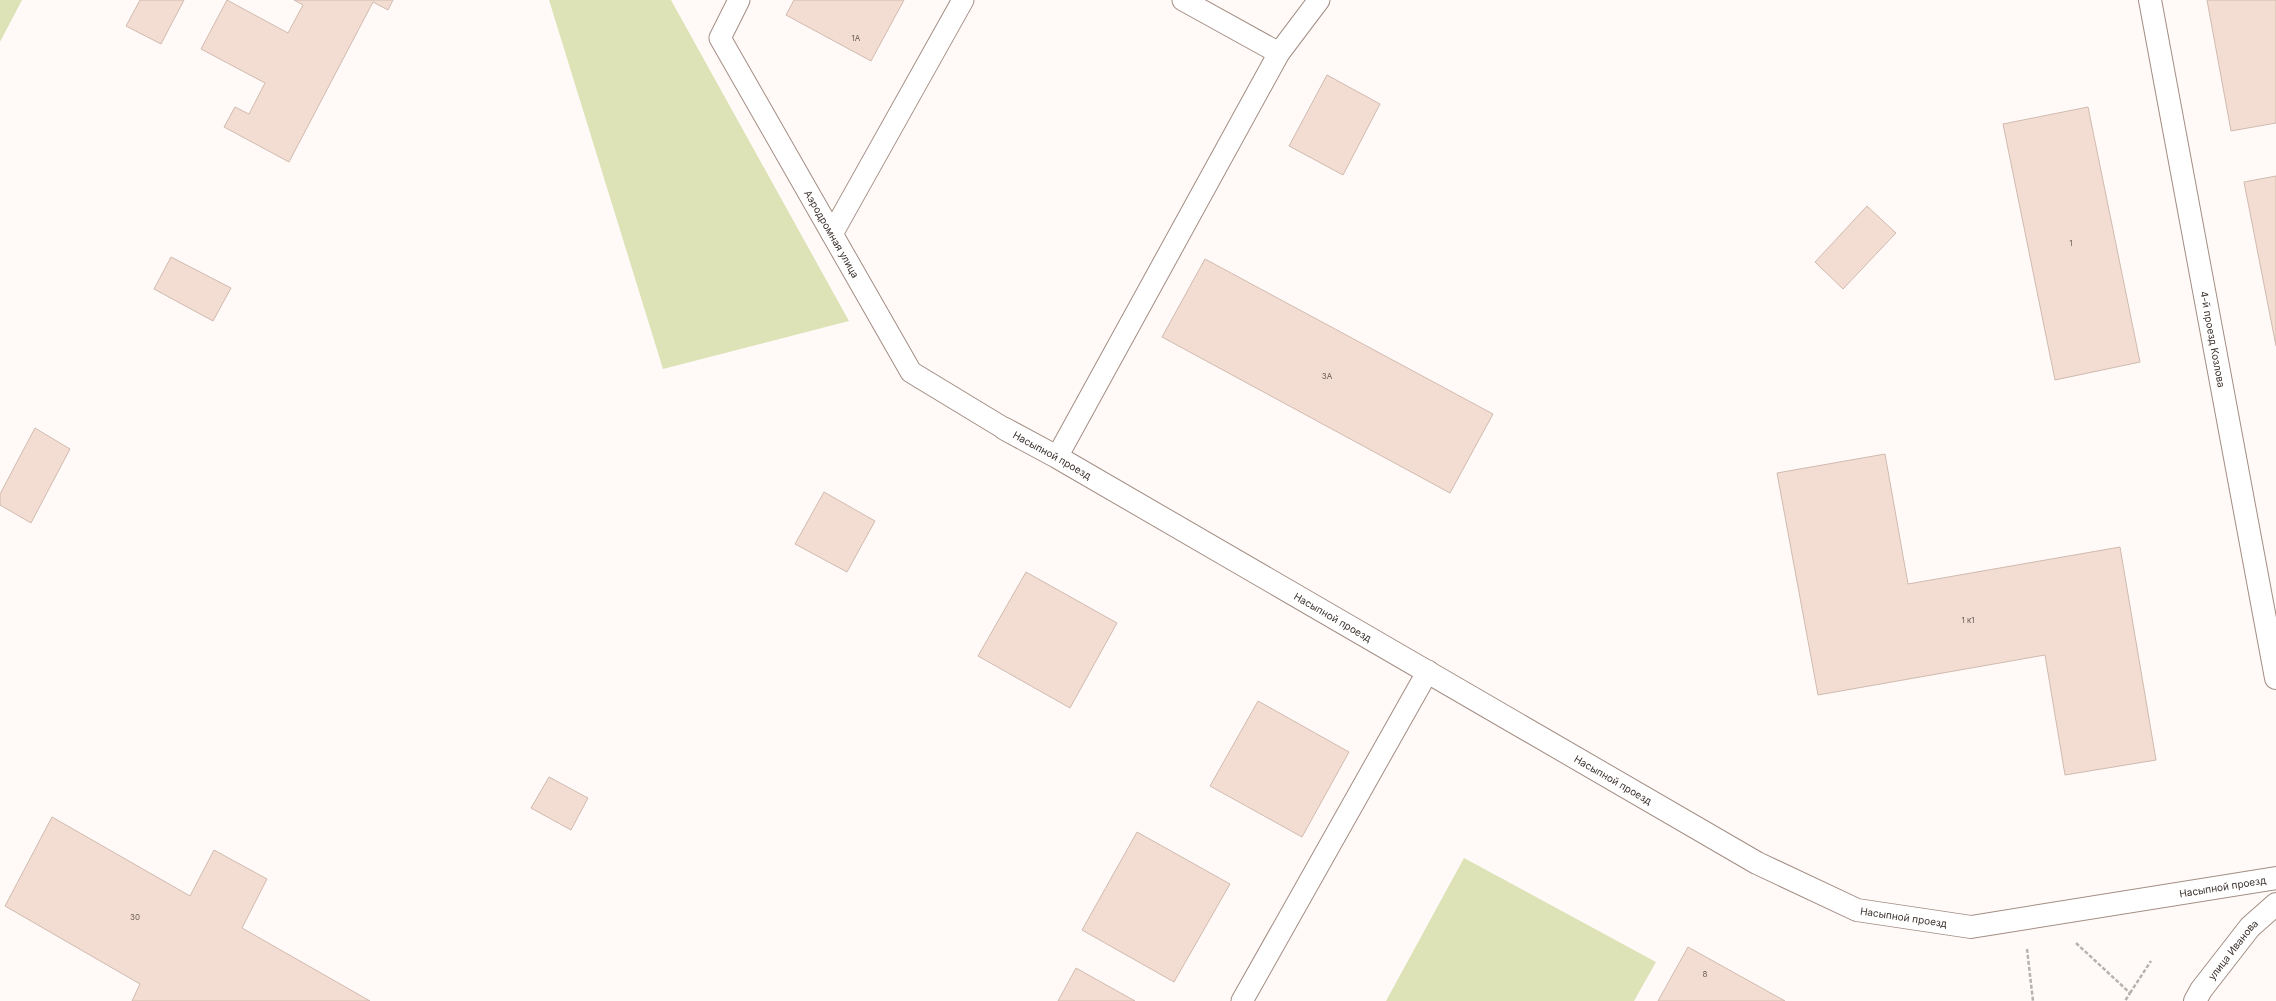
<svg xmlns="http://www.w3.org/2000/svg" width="2276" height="1001" font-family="Inter,sans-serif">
<rect width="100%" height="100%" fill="#fffaf8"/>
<path fill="#dde3b6" d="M0 0H22L0 42Z
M549 0H671L849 321 663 369Z
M1464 858 1656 962 1634 1001H1386Z"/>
<path fill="#f3ddd2" stroke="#d0baaf" d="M140 0H184L161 44 126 26Z
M227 0 288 33 303 5 294 0H393L388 10 373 2 289 162 224 127 235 107 249 114 265 83 201 49Z
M794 0H904L871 61 786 15Z
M2207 0H2276V123L2231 131Z
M1327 75 1380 104 1343 175 1289 146Z
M2088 107 2140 362 2055 380 2003 124Z
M2276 176V346L2244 182Z
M1867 206 1896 233 1843 289 1815 262Z
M171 257 231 288 213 321 154 289Z
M1205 259 1493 414 1450 493 1162 337Z
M35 428 70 449 31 523 0 505V494Z
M1885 454 1908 584 2120 547 2156 760 2065 775 2045 655 1818 695 1777 473Z
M824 492 875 521 847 572 795 544Z
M1026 572 1117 623 1070 708 978 656Z
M1258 701 1349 752 1302 837 1210 786Z
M549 777 588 798 571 830 531 808Z
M52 817 190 896 214 850 267 879 242 928 370 1001H132L140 984 5 906Z
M1137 832 1230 884 1174 982 1082 930Z
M1688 947 1785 1001H1658Z
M1076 968 1135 1001H1058Z"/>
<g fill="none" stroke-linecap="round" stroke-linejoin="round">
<g stroke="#a28d83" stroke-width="23">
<g id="lane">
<path id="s1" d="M739 0 720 38 911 372 1005 429"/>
<path d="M1183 0 1279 53"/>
<path d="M832 234 963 0"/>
<path d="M1057 457 1279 53 1319 0"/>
<path d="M1242 1001 1428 671"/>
</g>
</g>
<g stroke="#a28d83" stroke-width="24">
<g id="street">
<path id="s2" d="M2150 0 2276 678"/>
<path id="s3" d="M1005 429 1057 457 1757 863 1857 910 1971 927 2276 878"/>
<path id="s4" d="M2195 1001 2201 990 2250 927 2276 904"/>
</g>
</g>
<path stroke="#b8b2af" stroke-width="2.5" stroke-dasharray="4 2" stroke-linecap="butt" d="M2076 943 2130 993 2125 1001
M2027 949 2033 1001
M2130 993 2151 961"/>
<use href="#lane" stroke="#fff" stroke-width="21"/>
<use href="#street" stroke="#fff" stroke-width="22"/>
</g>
<g text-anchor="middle" stroke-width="3" stroke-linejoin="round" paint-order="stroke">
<g font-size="8" fill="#695d57">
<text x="856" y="41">1А</text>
<text x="2071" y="246">1</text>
<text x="1327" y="379">3А</text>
<text x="1968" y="623">1 к1</text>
<text x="135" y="920">30</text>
<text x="1705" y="977">8</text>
</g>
<g font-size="10" fill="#3b322e" stroke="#fff">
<text dy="4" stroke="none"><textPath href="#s1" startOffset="268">Аэродромная улица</textPath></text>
<text dy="4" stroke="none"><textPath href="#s2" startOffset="345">4-й проезд Козлова</textPath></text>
<text dy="4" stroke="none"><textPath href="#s3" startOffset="54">Насыпной проезд</textPath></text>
<text dy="4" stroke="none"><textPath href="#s3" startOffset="378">Насыпной проезд</textPath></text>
<text dy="4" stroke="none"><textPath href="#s3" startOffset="702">Насыпной проезд</textPath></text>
<text dy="4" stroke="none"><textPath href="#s3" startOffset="1349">Насыпной проезд</textPath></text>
<text dy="4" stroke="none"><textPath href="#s3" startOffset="1026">Насыпной проезд</textPath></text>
<text dy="4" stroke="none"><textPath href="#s4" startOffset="64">улица Иванова</textPath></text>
</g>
</g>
</svg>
